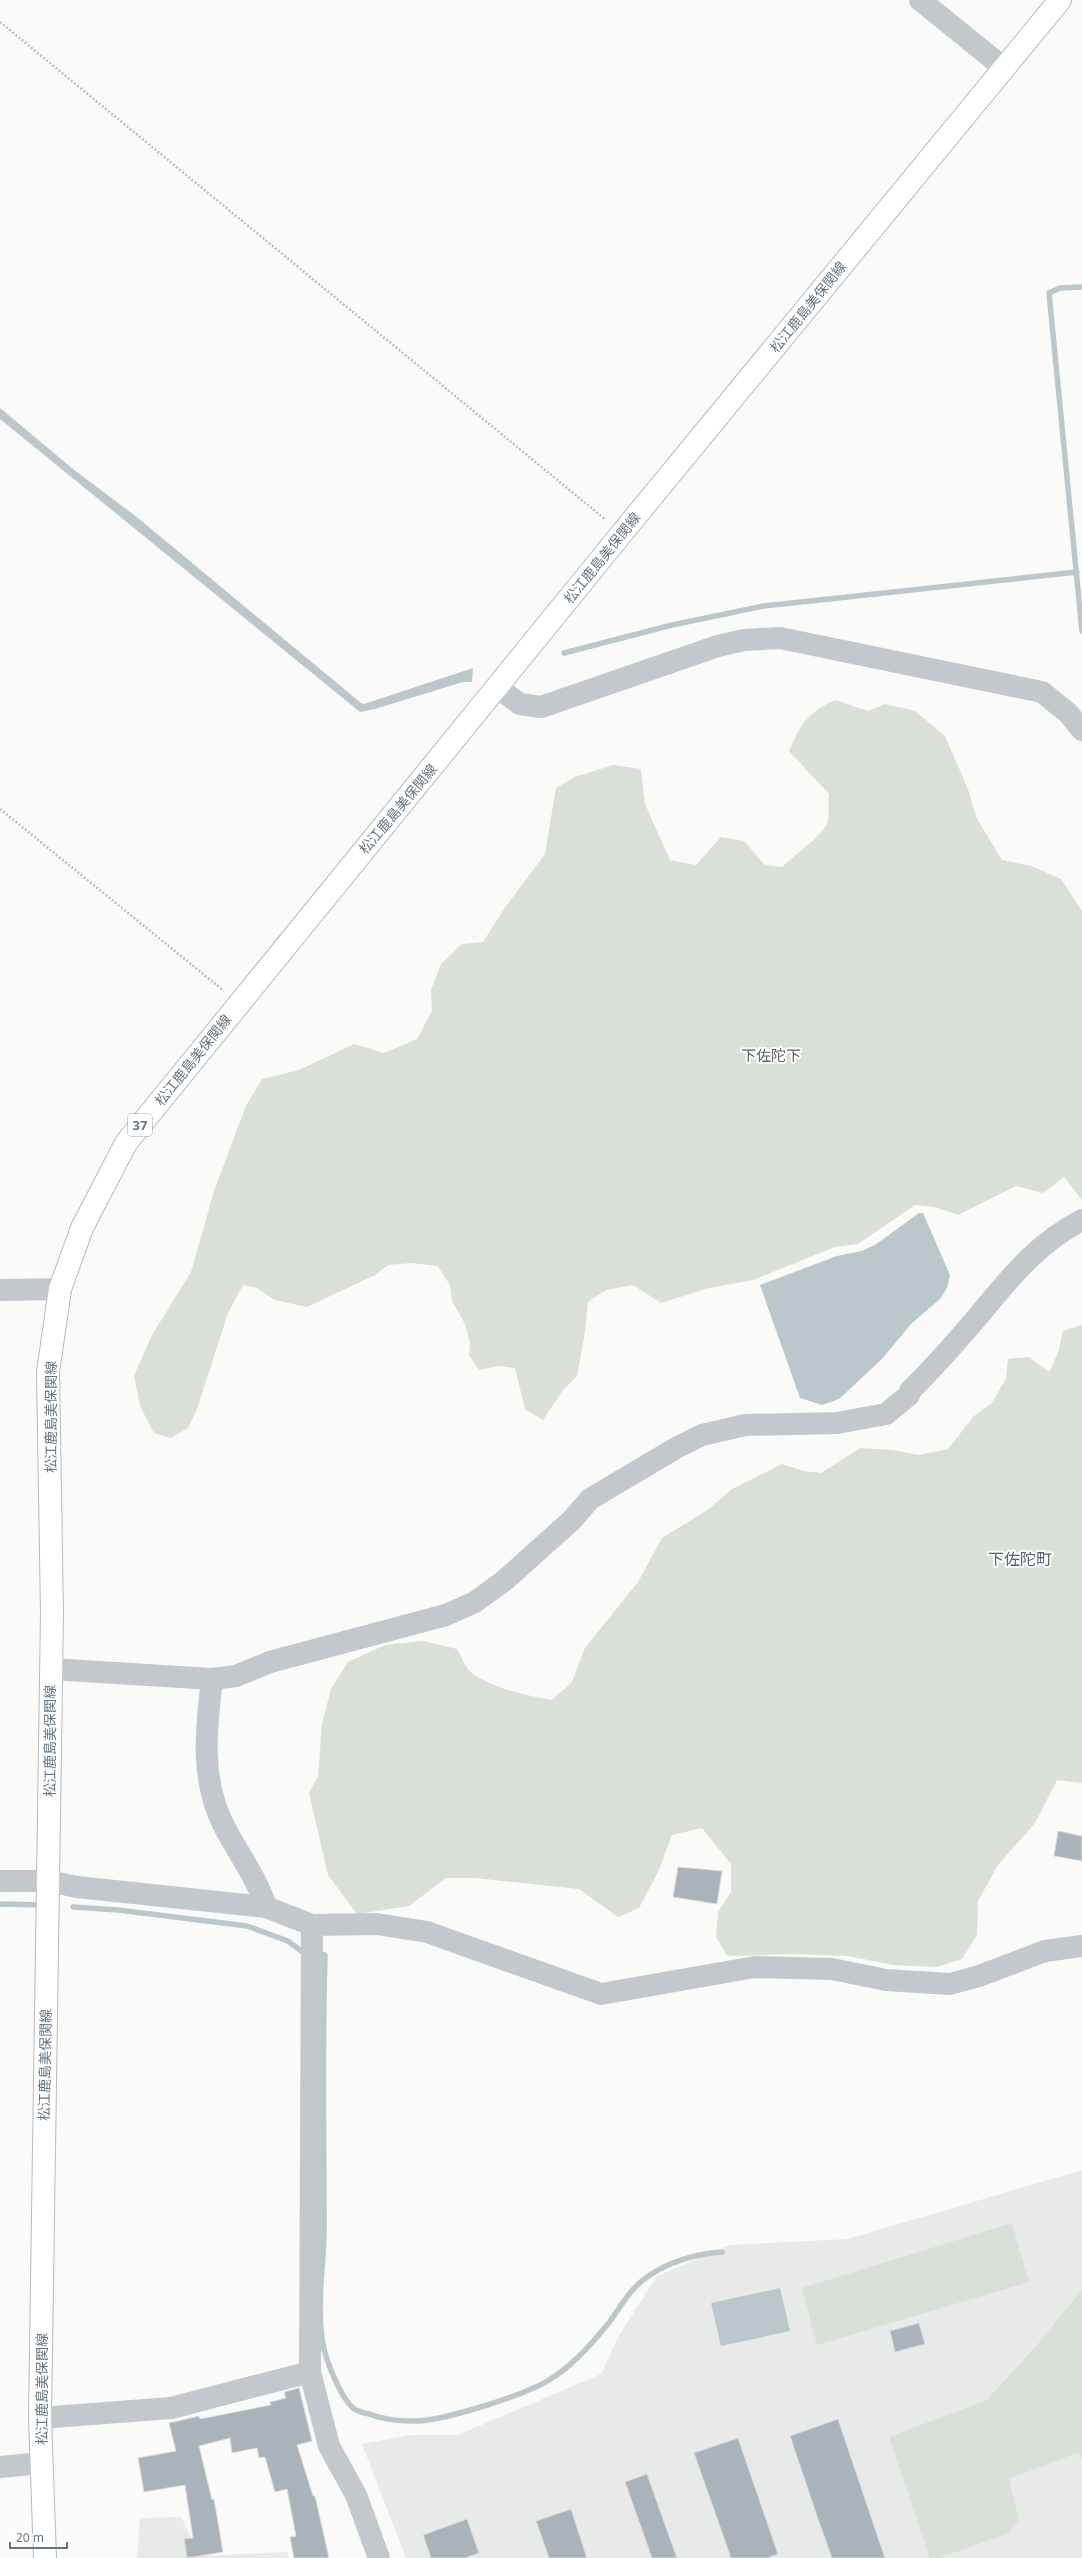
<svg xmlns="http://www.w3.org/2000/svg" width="1082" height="2558" font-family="'Noto Sans','Noto Sans JP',sans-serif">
<rect width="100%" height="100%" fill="#fafaf8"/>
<path fill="#e8e9e9" d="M1082 2170V2558H406L362 2444 410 2435H458L601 2374 620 2334 657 2276 730 2245 848 2239Z
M181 2517 201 2556 287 2552 289 2558H137L140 2518Z"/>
<path fill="#dadfd7" d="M835 700 868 711 885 704 915 711 945 736 968 789 977 819 1002 860 1031 866 1061 879 1082 911V1200L1064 1177 1043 1193 1016 1186 958 1215 935 1207 915 1205 858 1244 835 1247 753 1280 709 1288 661 1303 633 1285 606 1290 588 1302 584 1338 577 1376 563 1390 543 1420 525 1409 515 1368 498 1366 479 1370 469 1355 470 1343 465 1324 452 1301 450 1285 438 1266 411 1263 388 1265 375 1275 307 1307 275 1300 257 1288 243 1285 228 1313 197 1409 188 1428 171 1438 154 1433 140 1406 134 1376 152 1335 191 1272 214 1191 246 1106 262 1079 299 1070 354 1044 384 1053 417 1039 432 1011 431 990 441 964 462 944 483 942 504 909 545 854 556 788 575 777 613 765 641 769 645 804 670 860 696 865 721 837 744 841 765 865 782 867C796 853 815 842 826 826 830 818 828 803 829 794L789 751C801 724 807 713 835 700Z
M1082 1325V1783L1057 1780 1035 1823 998 1865 978 1901 977 1935 962 1959 937 1967 893 1965 848 1956 795 1954 727 1956 716 1937 718 1912 731 1892V1864L702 1828 672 1835 658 1872 639 1908 618 1917 579 1889 476 1878H446L409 1906 357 1914 328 1875 309 1793 318 1776 322 1724 331 1689 348 1662 385 1645 422 1641 457 1649C461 1656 465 1668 472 1673 494 1689 525 1695 552 1700L572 1682 585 1648 638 1582 662 1538 706 1511 732 1489 782 1464 804 1471 821 1473 860 1448 893 1450 919 1455 948 1449 974 1416 992 1403 1006 1378 1008 1359 1029 1357 1049 1372 1058 1353 1063 1331Z
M1012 2223 1029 2282 817 2345 802 2288Z
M1082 2290V2462L1079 2452 1009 2479 1019 2520 1009 2533 939 2558H930L889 2437 987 2400 1037 2345Z"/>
<path fill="#bbc7cb" d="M0 408 73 469 138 518 361 703 364 704 473 668 472 682H463L375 709 360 712 0 419Z
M919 1213H923L950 1275 947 1288 941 1298 911 1324 882 1359 839 1399 822 1405 800 1398 760 1285 837 1256 862 1251 875 1245Z
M780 2288 790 2331 721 2346 711 2303Z"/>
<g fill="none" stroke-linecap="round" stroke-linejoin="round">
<path stroke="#bbc7cb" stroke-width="5.5" d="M1082 287 1060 288 1049 293 1082 631
M564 653 672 625 764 606 1077 572
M0 1904 43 1905
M73 1907 118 1910 247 1926 288 1941 301 1951 308 1952
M317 1954 325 1955C322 2046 324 2137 324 2228 324 2265 316 2306 323 2344 326 2361 340 2396 353 2408 357 2411 364 2413 369 2414 382 2419 399 2421 413 2421 441 2422 525 2395 549 2380 571 2367 591 2345 607 2325 620 2309 629 2289 647 2277 670 2261 695 2254 722 2252"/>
</g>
<path fill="#aab3b9" stroke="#dcdcda" d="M1058 1831 1082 1836V1861L1054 1856Z
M678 1867 722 1871 717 1904 673 1897Z
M919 2323 925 2344 895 2352 890 2331Z
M299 2388 312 2441 297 2445 313 2496H315L329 2558H294L290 2537 296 2536 287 2489 275 2492 265 2457 259 2458 257 2448 232 2453 230 2438 199 2446 212 2500 214 2499 223 2552 187 2558 184 2539 193 2538 185 2485 144 2492 138 2458 176 2451 169 2423 199 2416 200 2419 271 2405 270 2402 286 2398 284 2392Z
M838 2419 885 2558H832L818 2519 790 2436Z
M738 2438 778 2554 767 2558H731L694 2453Z
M647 2474 677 2558H652L625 2482Z
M571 2509 587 2558H549L536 2521Z
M467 2519 479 2553 465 2558H431L423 2535Z"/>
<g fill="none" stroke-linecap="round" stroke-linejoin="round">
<g stroke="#b5babe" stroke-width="24">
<path id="major" d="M45 2558 40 2418 52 1613 48 1372 60 1289 82 1228 126 1143 622 533 1060 0"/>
</g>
<path stroke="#bbbfc2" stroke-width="2.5" stroke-dasharray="2 2" stroke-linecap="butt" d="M0 22 606 520
M0 809 224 991"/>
<path stroke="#c3c8cc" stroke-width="22" d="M920 0 1004 68
M498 688 520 704 541 707 718 646 744 640 780 638 1042 692 1068 713 1082 730
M0 1290 60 1289
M51 1669 212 1679 236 1676 270 1662 446 1615 475 1602 505 1580 572 1520 590 1499 676 1448 702 1435 745 1425 837 1423 886 1414 909 1395 910 1391C932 1369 953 1346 974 1321 1008 1281 1034 1245 1082 1220
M212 1679C206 1729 200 1779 224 1826 238 1853 257 1878 266 1907
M0 1881H49L77 1887 266 1907 312 1925 377 1924 427 1932 601 1994 755 1967 832 1969 886 1980 950 1984 979 1976 1045 1951 1082 1946
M312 1925 310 2372 329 2446 356 2495 379 2558
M40 2418 171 2408 310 2372
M0 2467 42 2463"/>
<use href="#major" stroke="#fff" stroke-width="22"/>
</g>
<g text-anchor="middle" stroke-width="4" stroke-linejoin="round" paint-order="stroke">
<rect fill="#fff" stroke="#939fa8" stroke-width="1" x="128" y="1114" width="24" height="22" rx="3"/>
<g font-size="13" font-weight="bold" fill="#657683">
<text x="140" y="1130">37</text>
</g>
<g font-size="14" fill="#657683" stroke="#fff">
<text transform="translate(808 307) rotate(-51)" y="5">松江鹿島美保関線</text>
<text transform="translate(602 558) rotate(-51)" y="5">松江鹿島美保関線</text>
<text transform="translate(398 809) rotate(-50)" y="5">松江鹿島美保関線</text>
<text transform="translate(193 1060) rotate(-51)" y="5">松江鹿島美保関線</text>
<text transform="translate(51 1417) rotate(-90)" y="5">松江鹿島美保関線</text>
<text transform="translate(50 1741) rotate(-90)" y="5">松江鹿島美保関線</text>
<text transform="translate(45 2065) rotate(-89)" y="5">松江鹿島美保関線</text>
<text transform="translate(42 2389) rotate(-90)" y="5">松江鹿島美保関線</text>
</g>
<g font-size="15" fill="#57646e" stroke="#fff">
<text x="771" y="1061">下佐陀下</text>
</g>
<g font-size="16" fill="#57646e" stroke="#fff">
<text x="1020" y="1565">下佐陀町</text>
</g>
</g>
<path d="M10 2542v6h57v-6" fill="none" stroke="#657683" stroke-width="2"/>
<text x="16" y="2542" font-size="12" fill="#657683" stroke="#ffffff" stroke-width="3" paint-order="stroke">20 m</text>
</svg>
